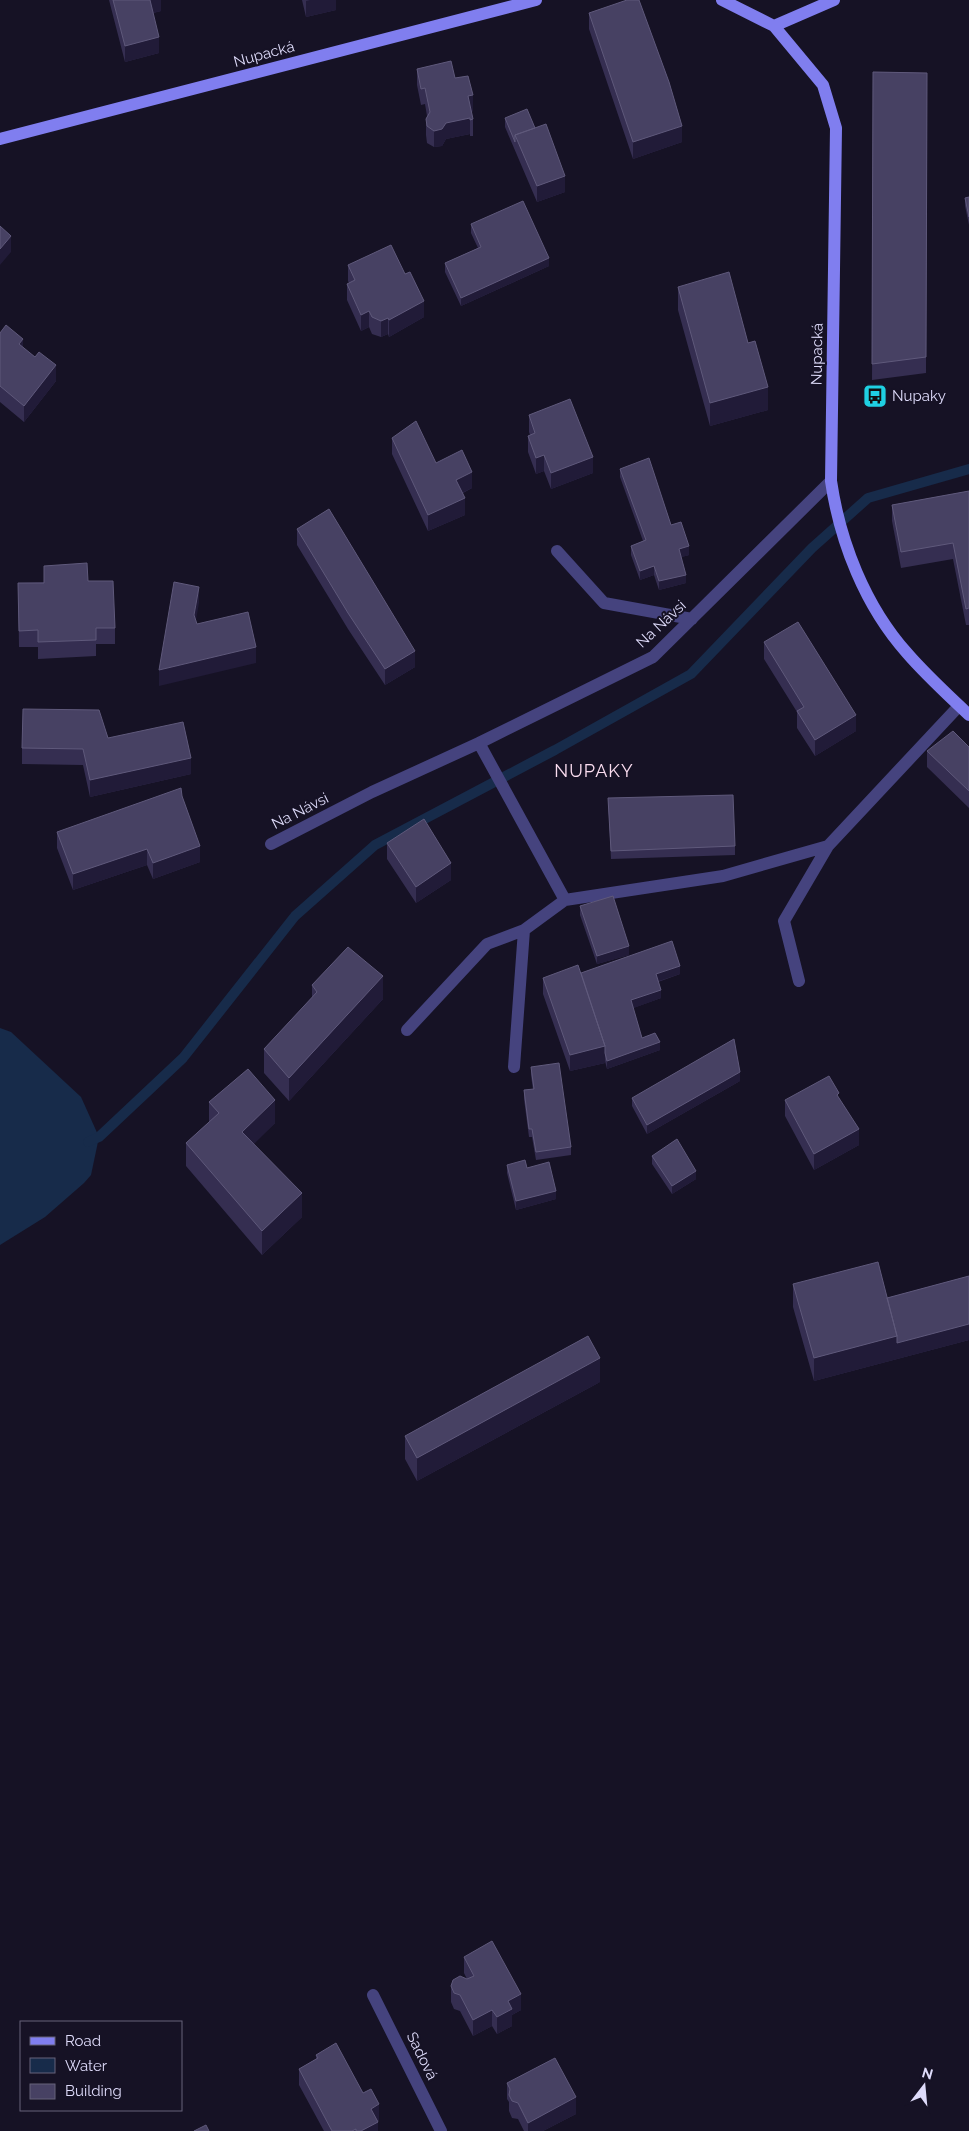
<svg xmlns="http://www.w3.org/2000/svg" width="969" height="2131" font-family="Raleway,sans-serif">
<rect width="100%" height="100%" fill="#161225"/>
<path fill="#172b4a" d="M0 1028 11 1032 81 1097 99 1137 91 1175 84 1183 45 1217 0 1245Z"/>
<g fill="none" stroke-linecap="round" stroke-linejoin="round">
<path stroke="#172b4a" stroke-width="10" d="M88 1142 99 1137 183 1058 295 916 375 845 555 750 691 674 812 548 868 498 969 469"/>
<path stroke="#45437e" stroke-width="12" d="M557 551 604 603 692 619
M271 844 372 792 479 743
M565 900 479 743 653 657 831 481
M799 981 784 921 828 846 959 706
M407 1030 487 944 524 930 565 900 723 876 828 846
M514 1067 524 930
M373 1995 441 2131"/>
<path stroke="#807eef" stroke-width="12" d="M722 0 774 26 823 85 836 128 831 481C840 542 865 606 907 653 926 675 948 695 969 715
M774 26 834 0
M0 139 536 0"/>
</g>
<path fill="#352e51" d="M109 0H161V11L153 13 159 53 125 62Z
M302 0H336V10L306 17Z
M589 13 682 142 633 159 589 29Z
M417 69 455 78 473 111 471 112 473 119V136H470V134L446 139 442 146 434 147 427 143 426 135V119L427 116 425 104 421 105 417 85Z
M873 72 927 73 926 373 872 380Z
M505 118 535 128 565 192 537 202 505 127Z
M969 197V225L965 206V198Z
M471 224 549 266 461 306 445 272V263L478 248 471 233Z
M348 265 424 317 389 337 388 334 381 337 372 334 369 327 361 331 347 300V284L349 283 348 281Z
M678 287 748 343 768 410 710 426 678 310Z
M0 333 23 347 56 381 24 422 0 402Z
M529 415 593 473 551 489 544 471 536 474 528 452V436L530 435 529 432Z
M392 438 436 463 472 488 463 493 465 515 428 531 392 454Z
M620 469 671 525 689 555 681 557 686 583 659 590 654 575 640 580 631 555V546L643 541 620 477Z
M969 491V625H966L953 559 901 568 892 521V505Z
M297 529 415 667 385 685 348 629 297 545Z
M88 581 115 628V644H96V656L38 659V647H19L18 583Z
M764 642 856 731 815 756 797 728V712L764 659Z
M108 738 191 774 90 797 83 765 22 764V748Z
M969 747V808L927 767V751Z
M182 796 200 862 153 879 147 865 73 890 57 848V832Z
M608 798 735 846V855L611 859Z
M387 843 451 880 416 903 387 859Z
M580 906 629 955 597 964 580 915Z
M680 974 658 982 661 998 633 1008 642 1038 660 1050 607 1069 605 1061V1063L570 1071 543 994V978L581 975Z
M312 985 383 999 289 1101 264 1073V1049L312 998Z
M531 1067 571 1147V1155L536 1160 532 1137H529L524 1099V1090H533L531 1075Z
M740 1081 647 1134 632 1106V1098Z
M839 1098 859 1145 814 1170 785 1116V1100Z
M209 1102 275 1123 253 1144 302 1217 262 1255 186 1166V1143L209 1122Z
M652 1156 696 1179 672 1194 652 1164Z
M507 1165 527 1168 556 1199 516 1210 507 1173Z
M969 1276V1340L814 1381 793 1307V1284L887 1298Z
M600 1382 417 1481 405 1459V1436Z
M464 1957 521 2010 512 2015V2026L497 2034 492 2026 473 2036 460 2011 454 2009 451 2002V1986L467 1979 464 1973Z
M316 2055 363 2093 379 2120 378 2121V2131H324L299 2085V2069L316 2059Z
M507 2083 576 2114 543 2131H524L518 2119 512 2118 509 2111V2102L507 2099Z"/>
<path fill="#211b38" d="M149 0H161V11L149 14Z
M310 0H336V10L306 17V1Z
M159 37V53L125 62V46Z
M473 95V111L468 113V96Z
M470 118V134L446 139 442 146 434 147V131L446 123Z
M682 126V142L633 159V142Z
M565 176V192L537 202V186Z
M11 236V252L0 265V249Z
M549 258V266L461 306V298Z
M424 301V317L389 337V320Z
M369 311V327L361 331V315Z
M388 318V334L381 337V321Z
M23 339V355L19 344Z
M56 365V381L24 422V406Z
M768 387V410L710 426V403Z
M544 455V471L536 474V458Z
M593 457V473L551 489V473Z
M472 472V488L456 496V480Z
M465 498V515L428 531V515Z
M689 546V555L679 558V549Z
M654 566V575L640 580V571Z
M686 575V583L659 590V581Z
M199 587V603L194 631V615Z
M256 647V663L159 686V670Z
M415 651V667L385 685V669Z
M856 715V731L815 756V740Z
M191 758V774L90 797V780Z
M200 846V862L153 879V863Z
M147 849V865L73 890V874Z
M451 863V880L416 903V887Z
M629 946V955L597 964V956Z
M680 966V974L656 982V974Z
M383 976V999L289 1101V1078Z
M661 990V998L631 1009V1000Z
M660 1042V1050L607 1069V1061Z
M605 1046V1063L570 1071V1055Z
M740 1072V1081L647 1134V1125Z
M275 1100V1123L242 1156V1132Z
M859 1129V1145L814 1170V1154Z
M696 1171V1179L672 1194V1186Z
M556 1191V1199L516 1210V1201Z
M302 1193V1217L262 1255V1231Z
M969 1324V1340L814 1381V1358L897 1336Z
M600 1358V1382L417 1481V1458Z
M521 1994V2010L512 2015V2026L497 2034V2017L508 2001Z
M492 2010V2026L473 2036V2020Z
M576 2097V2114L543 2131H528V2123Z
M379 2104V2120L371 2125V2109Z
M378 2122V2131H361Z"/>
<path fill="#474163" stroke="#5f597b" d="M113 0H150L159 37 125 46Z
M627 0H639L669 82 682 126 633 142 589 13Z
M451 61 455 78 468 76 473 95 468 96 473 119 470 120V118L446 123 442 129 434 131 427 126 426 119 430 112 425 88 421 89 417 69Z
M873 72 927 73 926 357 872 364Z
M527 109 535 128 515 135V142L505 118Z
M546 124 565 176 537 186 515 135Z
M969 197V217L965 198Z
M523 201 549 258 461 298 445 263 481 247 471 224Z
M0 226 11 236 0 249Z
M391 245 405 274 410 272 424 301 389 320 388 318 381 321 372 317 369 311 361 315 347 284 355 280 348 265Z
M729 272 748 343 755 341 768 387 710 403 678 287Z
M6 325 23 339 19 344 35 357 39 352 56 365 24 406 0 386V333Z
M570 399 593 457 551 473 544 455 536 458 528 436 535 433 529 415Z
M416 421 436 463 462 450 472 472 456 480 465 498 428 515 392 438Z
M649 458 671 525 681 522 689 546 679 549 686 575 659 581 654 566 640 571 631 546 646 540 620 469Z
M969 491V608L966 609 953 543 901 552 892 505Z
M329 509 415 651 385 669 348 613 297 529Z
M87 563 88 581H113L115 628H96V640L38 642V630L19 631 18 583H44V566Z
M174 582 199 587 194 615 197 624 248 612 256 647 159 670Z
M798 622 856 715 815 740 797 711 804 707 764 642Z
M23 709 99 710 108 738 183 722 191 758 90 780 83 749 22 748Z
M953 731 969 747V791L927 751Z
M181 788 182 796 200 846 153 863 147 849 73 874 57 832Z
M733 795 735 846 611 851 608 798Z
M424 819 451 863 416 887 387 843Z
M613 896 629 946 597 956 580 906Z
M672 941 680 966 656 974 661 990 631 1000 642 1038 655 1033 660 1042 607 1061 605 1053V1046L581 973Z
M348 947 383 976 289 1078 264 1049 317 992 312 985Z
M578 965 605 1046 570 1055 543 978Z
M734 1039 740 1072 647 1125 632 1098Z
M559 1063 571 1147 536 1152 532 1129H529L524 1090 534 1089 531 1067Z
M248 1069 275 1100 242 1132 302 1193 262 1231 186 1143 219 1113 209 1102Z
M829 1076 839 1093 837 1095 859 1129 814 1154 785 1100Z
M677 1139 696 1171 672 1186 652 1156Z
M525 1160 527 1168 549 1162 556 1191 516 1201 507 1165Z
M878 1262 897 1336 814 1358 793 1284Z
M969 1276V1324L897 1343V1336L887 1298Z
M588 1336 600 1358 417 1458 405 1436Z
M492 1941 521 1994 508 2001 512 2009 497 2017 492 2010 473 2020 460 1995 454 1993 451 1986 453 1980 460 1976 467 1979 474 1976 464 1957Z
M336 2043 363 2093 371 2089 379 2104 371 2109 378 2122 361 2131H356V2129L352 2131H332L299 2069 318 2058 316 2055Z
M555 2058 576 2097 528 2123 518 2103 512 2101 509 2095 510 2089 507 2083Z
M206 2125 209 2131H194Z"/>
<defs>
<g id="bus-square" transform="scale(1.25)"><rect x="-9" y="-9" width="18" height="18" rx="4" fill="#1fd0e3" stroke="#161225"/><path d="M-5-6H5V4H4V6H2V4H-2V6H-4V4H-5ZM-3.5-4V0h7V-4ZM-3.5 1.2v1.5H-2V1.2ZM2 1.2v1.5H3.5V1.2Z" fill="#111"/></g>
</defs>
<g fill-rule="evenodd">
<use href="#bus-square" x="875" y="396"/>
</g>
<g text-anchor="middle" stroke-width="4" stroke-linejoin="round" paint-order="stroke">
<g font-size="15" fill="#dedbfa" stroke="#161225">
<text transform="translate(264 54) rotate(-15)" y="5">Nupacká</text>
<text transform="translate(817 354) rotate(-89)" y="5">Nupacká</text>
<text transform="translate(661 624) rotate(-43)" y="5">Na Návsi</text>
<text transform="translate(300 811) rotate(-27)" y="5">Na Návsi</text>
<text transform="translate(422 2056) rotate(64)" y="5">Sadová</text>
</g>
<g font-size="15" fill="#dedbfa" stroke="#161225" text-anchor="start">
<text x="892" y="401">Nupaky</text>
</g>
<g font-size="18" letter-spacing="1" fill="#fbddf0" stroke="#161225">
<text x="594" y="777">NUPAKY</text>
</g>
</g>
<rect x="20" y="2021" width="162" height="90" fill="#161225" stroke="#66627a"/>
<rect x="30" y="2037" width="25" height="8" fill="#807eef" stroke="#66627a"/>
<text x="65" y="2046" font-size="15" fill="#dedbfa">Road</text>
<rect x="30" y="2058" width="25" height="15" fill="#172b4a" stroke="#66627a"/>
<text x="65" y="2071" font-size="15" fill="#dedbfa">Water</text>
<rect x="30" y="2084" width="25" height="15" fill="#474163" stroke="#66627a"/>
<text x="65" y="2096" font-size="15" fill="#dedbfa">Building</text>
<g transform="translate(924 2086) rotate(16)" stroke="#161225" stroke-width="4" paint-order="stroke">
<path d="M0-4L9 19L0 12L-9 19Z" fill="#dedbfa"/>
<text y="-8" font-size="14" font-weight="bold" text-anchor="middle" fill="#dedbfa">N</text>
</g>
</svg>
